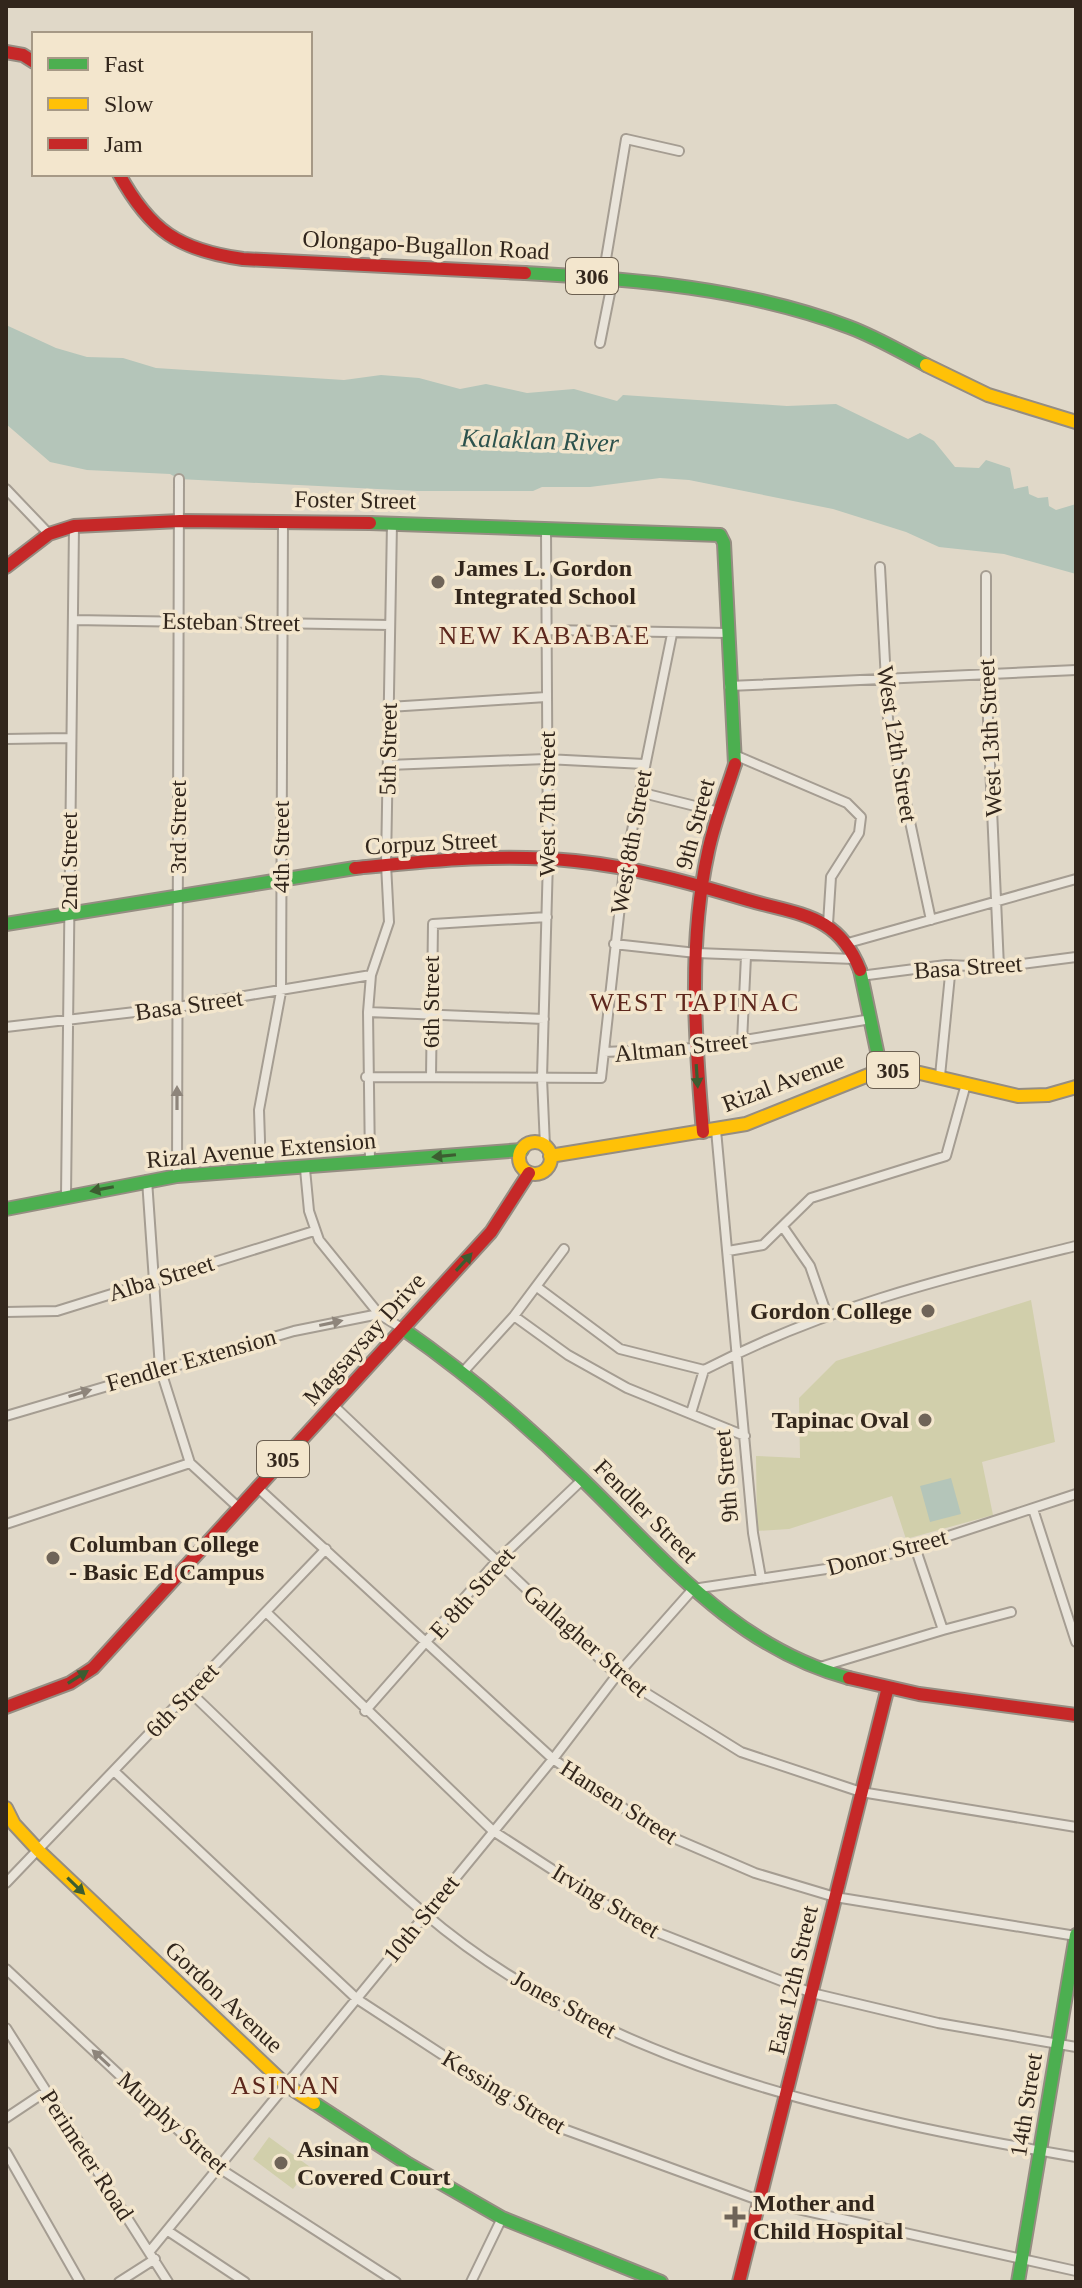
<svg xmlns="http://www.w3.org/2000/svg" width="1082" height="2288" font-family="Georgia,serif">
<rect width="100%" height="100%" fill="#e0d8c8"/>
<path fill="#d1cfab" d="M1031 1300 1055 1442 982 1462 993 1515 906 1539 892 1496 789 1529 757 1531 756 1456 800 1458 799 1398 836 1361Z
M269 2137 310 2167 293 2189 253 2159Z"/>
<path fill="#b4c5b9" d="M6 325 56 348 87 357 123 358 156 368 344 380 381 375 419 378 460 389 486 384 527 393 574 389 617 401 623 395 787 406 836 404 908 439 920 433 934 441 955 467 979 468 986 460 1010 468 1014 489 1028 486 1029 494 1038 498 1048 497 1049 506 1056 510 1076 504V574L1004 554 939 547 906 532 833 509 689 480 660 478 590 487H542L533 491H417L179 479 170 474 87 470 50 462 6 424Z
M951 1478 961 1514 930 1522 920 1486Z"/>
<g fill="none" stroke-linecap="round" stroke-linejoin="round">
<g stroke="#a59d92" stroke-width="12">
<path id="street" d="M603 277 626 139 679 151
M600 343 613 278
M6 489 49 534
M880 567 888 719 931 920
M986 576V674L999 967
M73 620 390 625
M546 630 728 633
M729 686 1076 670
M389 707 546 697
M6 739 69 738
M737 756 847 803 861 817 859 833 831 877 828 924
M388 765 546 759 644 764
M639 792 719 812
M848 943 1076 879
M614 944 696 953 854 959
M860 976 946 965 999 967 1076 957
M368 1012 544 1019
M6 1027 178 1007 371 975
M742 1042 746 956
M604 1052 696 1048 871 1019
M940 1076 951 965
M366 1077 601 1078 624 870 672 634
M431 1077 433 924 547 917
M716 1130 753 1533 761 1578
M545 1146 542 1078 548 859 546 529
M370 1162 368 1012 371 975 389 922 386 864 392 523
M305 1169 309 1211 319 1240 379 1314 403 1329
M261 1171 259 1110 281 992 283 521
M177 1176 179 479
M147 1180 160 1368 190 1463 239 1508
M66 1196 74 526
M783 1227 810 1266 827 1315
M728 1251 763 1245 811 1198 946 1156 966 1084
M537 1287 620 1349 704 1370
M6 1312 57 1311 314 1231
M514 1316 568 1355 627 1388 745 1436
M464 1371 514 1316 564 1249
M334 1406 617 1675 741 1752 861 1792 1076 1827
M691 1413 704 1370C828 1306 942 1279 1076 1246
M6 1416 294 1331 379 1314
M257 1487 553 1759 655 1830 755 1873 835 1897 1076 1936
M1033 1509 1076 1642
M6 1524 190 1463
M266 1612 493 1831 636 1924 812 1993 938 2023 1076 2047
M943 1630 1011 1612
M820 1667 943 1630 915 1547
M190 1692C267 1765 342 1843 423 1912 600 2065 851 2118 1076 2157
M365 1711 496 1562 583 1479
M115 1772 357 1999 547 2123 761 2201 1076 2271
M6 1883 326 1549
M6 1969 219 2168 396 2282
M6 2028 168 2282
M6 2118 45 2092
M6 2152 80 2282
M168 2231 245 2282
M150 2251 553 1759 617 1675 693 1589 846 1566 915 1547 1076 1494
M119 2282 155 2259
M471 2282 502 2218"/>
</g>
<g stroke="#958d82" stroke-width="16">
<path id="fast" d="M525 273C634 279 746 288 849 327 876 337 901 352 926 365
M370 523 720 535 724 543 735 764
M6 924 355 868
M860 970 881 1070
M6 1209 177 1176 522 1150
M403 1329C466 1373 525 1423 580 1477 662 1556 733 1647 849 1678
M314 2103 408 2164 502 2218 661 2282
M1018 2282 1076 1935"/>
</g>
<g stroke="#958d82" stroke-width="16">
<path id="slow" d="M926 365 988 395 1076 422
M519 1158a16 16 0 1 1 32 0a16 16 0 1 1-32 0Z
M550 1156 746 1124 881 1070 920 1073 1018 1096 1048 1095 1076 1087
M6 1808 14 1824 39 1851 286 2085 314 2103"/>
</g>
<g stroke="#958d82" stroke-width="16">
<path id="jam" d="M6 52 23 55 34 62
M119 174C150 231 179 250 243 259L525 273
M6 567 49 534 74 526 180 521 370 523
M355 868C428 861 502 853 575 861 634 867 691 883 748 900 799 915 838 914 860 970
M703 1132C695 1040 688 943 708 852 714 822 726 793 735 764
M849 1678 919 1694 1076 1715
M6 1707 70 1683 93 1668 491 1232 529 1173
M739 2282 888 1687"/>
</g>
<use href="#street" stroke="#e9e4da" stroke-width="8"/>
<use href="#fast" stroke="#4caf50" stroke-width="12"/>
<use href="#slow" stroke="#ffc107" stroke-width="12"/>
<use href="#jam" stroke="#c62828" stroke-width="12"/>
</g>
<defs><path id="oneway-solid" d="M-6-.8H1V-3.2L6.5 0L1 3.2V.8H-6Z" transform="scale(2)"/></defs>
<g fill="#3c5d31">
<use href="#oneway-solid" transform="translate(697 1076) rotate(86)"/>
<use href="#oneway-solid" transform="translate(444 1156) rotate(174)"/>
<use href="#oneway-solid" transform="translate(102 1189) rotate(169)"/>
<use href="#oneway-solid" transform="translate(464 1262) rotate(-48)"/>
<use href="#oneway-solid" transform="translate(78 1677) rotate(-32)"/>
<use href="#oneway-solid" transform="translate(76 1886) rotate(44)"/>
</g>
<g fill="#8e857b">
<use href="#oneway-solid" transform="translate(177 1098) rotate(-90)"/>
<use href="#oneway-solid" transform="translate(331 1323) rotate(-12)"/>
<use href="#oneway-solid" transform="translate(80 1393) rotate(-17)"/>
<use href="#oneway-solid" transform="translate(101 2058) rotate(-137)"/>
</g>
<g fill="#6f6458" stroke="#f3e6cd" stroke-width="3">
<circle cx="438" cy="582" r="8"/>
<circle cx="928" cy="1311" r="8"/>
<circle cx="925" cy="1420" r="8"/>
<circle cx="53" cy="1558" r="8"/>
<circle cx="281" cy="2163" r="8"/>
<path d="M731 2205h8v8h8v8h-8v8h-8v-8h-8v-8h8z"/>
</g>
<g text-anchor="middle" stroke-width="7" stroke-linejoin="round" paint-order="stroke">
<g fill="#f3e6cd" stroke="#6c6051" stroke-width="2">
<rect x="566" y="258" width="52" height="36" rx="6"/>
<rect x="867" y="1052" width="52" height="36" rx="6"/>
<rect x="257" y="1441" width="52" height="36" rx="6"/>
</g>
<g font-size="22" font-weight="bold" fill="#32261c">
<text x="592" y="284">306</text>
<text x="893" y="1078">305</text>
<text x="283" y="1467">305</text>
</g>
<g font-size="24" fill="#32261c" stroke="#f3e6cd">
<text transform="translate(426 245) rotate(3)" y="8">Olongapo-Bugallon Road</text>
<text transform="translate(355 500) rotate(1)" y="8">Foster Street</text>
<text transform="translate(231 622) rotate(1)" y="8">Esteban Street</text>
<text transform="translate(990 738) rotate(-93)" y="8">West 13th Street</text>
<text transform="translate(897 744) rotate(81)" y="8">West 12th Street</text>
<text transform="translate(388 749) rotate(-89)" y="8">5th Street</text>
<text transform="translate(547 804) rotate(-90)" y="8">West 7th Street</text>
<text transform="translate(695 824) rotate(-75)" y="8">9th Street</text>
<text transform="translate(178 827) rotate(-90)" y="8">3rd Street</text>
<text transform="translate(631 842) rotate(-80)" y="8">West 8th Street</text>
<text transform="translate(431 843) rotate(-3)" y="8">Corpuz Street</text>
<text transform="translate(281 847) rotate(-90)" y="8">4th Street</text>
<text transform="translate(69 861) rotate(-90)" y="8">2nd Street</text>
<text transform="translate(968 967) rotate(-4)" y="8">Basa Street</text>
<text transform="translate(431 1002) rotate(-90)" y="8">6th Street</text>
<text transform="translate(189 1005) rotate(-8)" y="8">Basa Street</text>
<text transform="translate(681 1047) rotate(-6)" y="8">Altman Street</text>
<text transform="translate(783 1082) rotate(-21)" y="8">Rizal Avenue</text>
<text transform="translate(261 1150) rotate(-5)" y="8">Rizal Avenue Extension</text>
<text transform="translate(161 1278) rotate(-17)" y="8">Alba Street</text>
<text transform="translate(364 1339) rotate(-48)" y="8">Magsaysay Drive</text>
<text transform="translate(191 1360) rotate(-16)" y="8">Fendler Extension</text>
<text transform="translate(726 1476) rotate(-95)" y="8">9th Street</text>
<text transform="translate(646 1511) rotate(45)" y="8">Fendler Street</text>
<text transform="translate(887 1552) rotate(-15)" y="8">Donor Street</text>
<text transform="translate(472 1593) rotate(-48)" y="8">E 8th Street</text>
<text transform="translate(586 1641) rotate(41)" y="8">Gallagher Street</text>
<text transform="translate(182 1700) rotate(-46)" y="8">6th Street</text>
<text transform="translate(619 1802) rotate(33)" y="8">Hansen Street</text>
<text transform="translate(606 1901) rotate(31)" y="8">Irving Street</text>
<text transform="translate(421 1919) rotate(-51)" y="8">10th Street</text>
<text transform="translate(793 1980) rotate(-77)" y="8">East 12th Street</text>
<text transform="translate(224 1997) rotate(43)" y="8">Gordon Avenue</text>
<text transform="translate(564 2004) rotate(29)" y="8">Jones Street</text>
<text transform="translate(504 2092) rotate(31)" y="8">Kessing Street</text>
<text transform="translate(1026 2105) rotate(-81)" y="8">14th Street</text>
<text transform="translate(173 2123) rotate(42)" y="8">Murphy Street</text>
<text transform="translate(87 2155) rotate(57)" y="8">Perimeter Road</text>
</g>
<g font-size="24" font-weight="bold" fill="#32261c" stroke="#f3e6cd" text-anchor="start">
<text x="454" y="576">James L. Gordon<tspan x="454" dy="28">Integrated School</tspan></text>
<text x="912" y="1319" text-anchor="end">Gordon College</text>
<text x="909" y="1428" text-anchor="end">Tapinac Oval</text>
<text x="69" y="1552">Columban College<tspan x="69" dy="28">- Basic Ed Campus</tspan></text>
<text x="297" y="2157">Asinan<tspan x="297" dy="28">Covered Court</tspan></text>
<text x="753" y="2211">Mother and<tspan x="753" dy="28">Child Hospital</tspan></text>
</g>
<g font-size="26" font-style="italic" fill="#2c524d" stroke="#f3e6cd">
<text transform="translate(540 440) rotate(2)" y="9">Kalaklan River</text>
</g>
<g font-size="26" letter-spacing="2" fill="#5d271d" stroke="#f3e6cd">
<text x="545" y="644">NEW KABABAE</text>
<text x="695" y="1011">WEST TAPINAC</text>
<text x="286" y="2094">ASINAN</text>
</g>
</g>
<rect width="1082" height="2288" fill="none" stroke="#32261c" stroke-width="16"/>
<rect x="32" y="32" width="280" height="144" fill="#f3e6cd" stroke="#a69986" stroke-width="2"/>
<rect x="48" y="58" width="40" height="12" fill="#4caf50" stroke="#a69986" stroke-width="2"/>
<text x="104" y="72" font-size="24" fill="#32261c">Fast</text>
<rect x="48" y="98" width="40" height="12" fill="#ffc107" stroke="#a69986" stroke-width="2"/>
<text x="104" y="112" font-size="24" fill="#32261c">Slow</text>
<rect x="48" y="138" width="40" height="12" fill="#c62828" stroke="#a69986" stroke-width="2"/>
<text x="104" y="152" font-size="24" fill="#32261c">Jam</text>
</svg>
